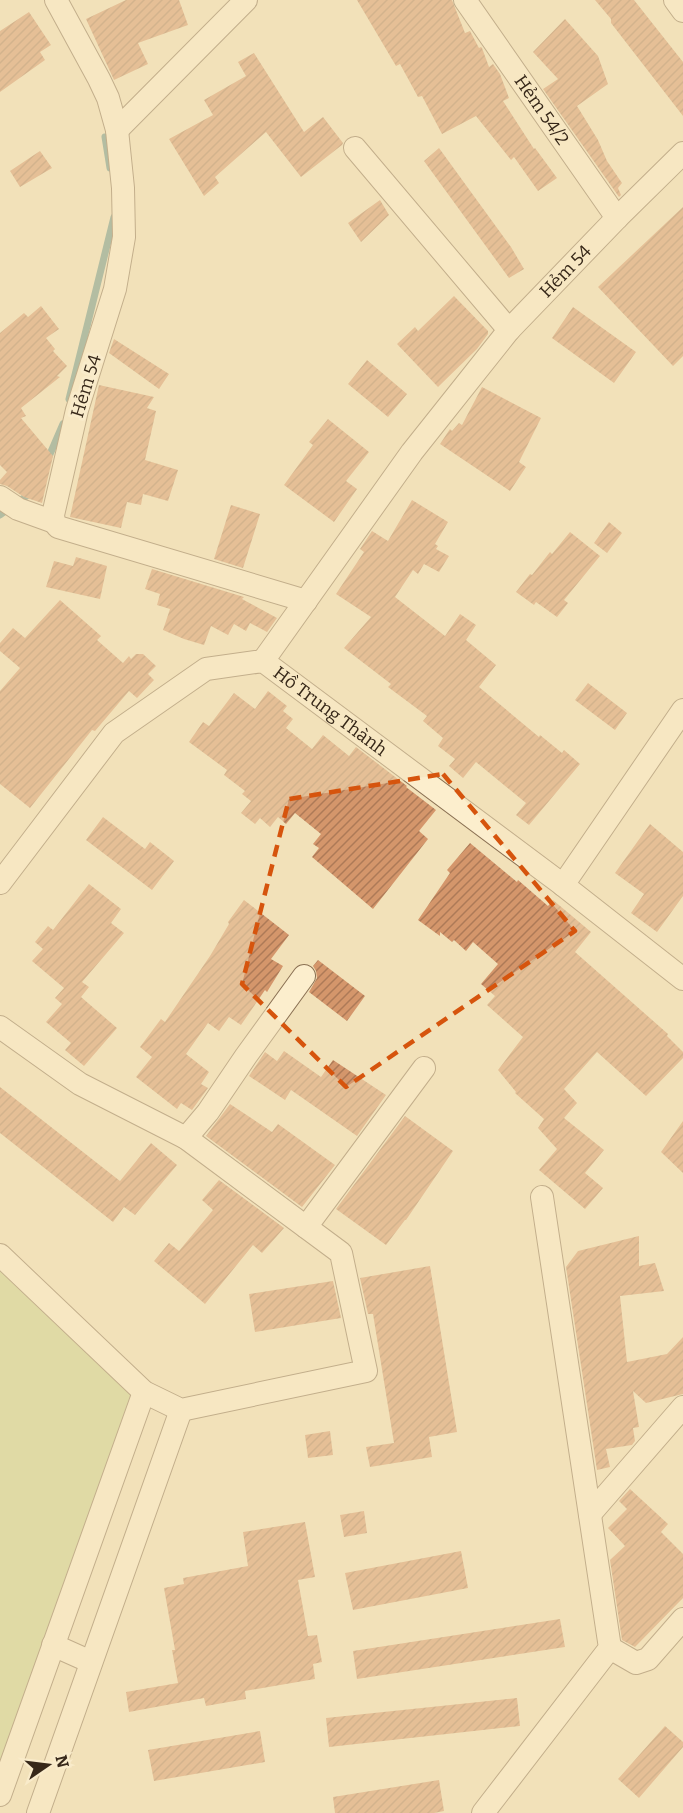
<svg xmlns="http://www.w3.org/2000/svg" width="683" height="1813" font-family="Bitter,serif">
<defs>
<pattern id="building-hatch" width="6" height="6" patternUnits="userSpaceOnUse" patternTransform="scale(1.5)"><rect width="6" height="6" fill="#d4966b"/><path d="M-1 1l2-2M0 6l6-6M5 7l2-2" fill="none" stroke="#ad7a57"/></pattern>
</defs>
<rect width="100%" height="100%" fill="#f2e1b9"/>
<path fill="#c9d08d" d="M0 1255 144 1392 0 1795Z"/>
<g fill="none" stroke-linecap="round" stroke-linejoin="round">
<path stroke="#669085" stroke-width="7" d="M105 137 110 168
M69 399 114 217
M47 461 63 424
M0 515 32 492"/>
</g>
<path fill="url(#building-hatch)" d="M126 0H179L188 25 138 43 148 64 114 80 86 19Z
M357 0H452L465 33 470 31 479 48 481 47 482 48 489 67 493 64 500 74 509 98 503 101 534 149 535 148 557 178 538 191 514 157 511 160 476 116 442 134 422 96 418 97 400 64 396 66Z
M595 0H634L683 62V116L611 23V19Z
M29 12 51 45 40 52 45 60 0 92V31Z
M565 19 598 56 608 84 577 106 598 140 607 161 622 183 618 188 621 195 619 197 543 89 558 79 533 52Z
M254 53 304 132 323 117 343 143 342 145 301 177 266 132 215 177 219 183 204 196 169 139 213 115 204 100 246 76 238 62Z
M439 148 511 247 524 269 509 278 424 161Z
M40 151 52 168 20 187 10 171Z
M380 200 389 215 361 242 348 223Z
M683 207V356L673 366 598 287Z
M454 296 488 331V334L477 349 438 387 397 344 415 327 418 331Z
M41 306 59 329 46 338 55 349 53 351 67 366 57 376 60 377 21 408 26 416 21 418 53 456 42 503 24 497 7 486 0 484V480L7 472 0 465V333L24 313 28 317Z
M573 307 636 352 614 383 552 338Z
M114 339 169 374 159 389 109 353Z
M367 360 407 394 388 417 348 384Z
M99 385 154 397 147 408 156 411 145 460 178 470 168 501 143 494 141 505 127 502 121 528 70 517Z
M482 387 541 418 519 462 526 467 510 491 440 444 450 429 452 431 459 423 462 425Z
M328 419 369 452 346 481 357 489 334 522 284 485 313 445 309 442Z
M412 500 448 522 435 544 438 546 436 549 449 556 439 572 424 564 418 574 413 570 395 597 445 636 460 614 476 625 466 640 496 665 479 687 539 737 540 735 562 753 564 750 580 764 529 825 516 815 526 803 476 762 463 778 449 766 455 759 438 746 443 738 423 721 427 716 388 687 391 684 344 648 371 617 336 594 364 552 360 549 372 531 388 541Z
M231 505 260 514 243 568 214 559Z
M609 522 622 533 607 553 594 543Z
M570 532 600 556 564 600 568 603 557 617 536 602 534 605 516 592 530 574 532 575 550 552 552 554Z
M76 557 107 566 100 599 46 587 54 561 73 566Z
M152 569 244 597 242 599 277 618 267 632 250 623 246 631 234 624 228 635 211 626 204 645 184 639 163 630 170 609 157 605 160 594 145 589Z
M60 600 101 636 97 640 123 663 129 656 131 659 136 654H143L156 666 148 674 154 680 137 698 129 691 95 731 92 730 30 808 0 784V691L20 668 0 651V643L13 628 25 638Z
M588 683 627 713 615 730 575 700Z
M268 691 287 706 283 711 293 719 286 728 312 749 323 735 349 756 356 747 407 786 406 787 436 810 419 831 428 839 373 909 312 857 319 848 313 844 321 834 295 813 286 824 278 817 270 827 260 818 255 824 241 813 251 801 242 794 245 791 224 775 227 770 189 742 203 722 209 726 234 693 255 709Z
M103 817 145 849 150 842 174 861 152 890 86 840Z
M650 824 683 852V896L657 932 631 913 644 894 615 873Z
M470 843 517 882 518 880 548 906 553 900 591 932 575 952 668 1034 667 1036 683 1052V1058L646 1096 597 1052 564 1089 577 1103 564 1118 604 1150 585 1173 603 1188 585 1209 539 1170 557 1149 538 1128 544 1119 515 1093 516 1092 498 1070 523 1037 487 1005 495 996 481 984 498 964 473 942 466 951 454 940 452 942 440 932V936L418 920 450 873 447 870Z
M89 884 121 909 111 923 124 933 82 982 89 987 81 997 117 1028 84 1066 65 1050 71 1043 46 1022 62 1004 55 998 64 988 32 961 43 949 35 942 48 926 53 930Z
M244 900 289 935 271 959 283 966 267 992 265 990 241 1025 229 1017 219 1031 208 1023 186 1054 209 1072 201 1084 208 1088 192 1110 181 1103 177 1109 136 1077 152 1057 140 1047 161 1019 165 1022 210 956 229 924 228 922Z
M318 960 365 996 347 1021 309 992 317 978 316 971 313 966Z
M284 1051 321 1077 333 1060 386 1095 357 1136 291 1090 285 1100 249 1076 265 1052 277 1061Z
M0 1087 120 1181 151 1143 177 1165 135 1215 124 1207 113 1222 0 1133Z
M230 1104 272 1132 278 1124 335 1165 302 1207 206 1136Z
M405 1116 453 1151 406 1220H405L386 1245 336 1209Z
M683 1121V1173L661 1152Z
M219 1180 284 1228 262 1253 253 1245 205 1304 154 1261 169 1243 179 1251 213 1210 202 1200Z
M639 1236V1266L655 1263 664 1291 620 1296 627 1362 667 1354 683 1337V1394L646 1403 633 1391 639 1427 633 1428 635 1441 632 1445 606 1449 610 1467 597 1470 566 1267 578 1251Z
M430 1266 457 1432 429 1437 432 1457 370 1467 366 1447 394 1443 373 1314H368L360 1278Z
M333 1281 341 1318 255 1332 249 1294Z
M330 1431 333 1455 308 1458 305 1435Z
M630 1489 668 1524 661 1532 683 1554V1598L635 1647 622 1640 610 1560 625 1546 608 1528 627 1509 619 1501Z
M364 1511 367 1533 344 1537 340 1515Z
M305 1522 315 1577 298 1580 308 1636 317 1635 322 1662 313 1664 315 1679 245 1691 246 1699 206 1706 204 1698 129 1712 126 1692 178 1683 172 1650H175L164 1588 184 1584 183 1578 248 1566 243 1532Z
M461 1551 468 1588 353 1610 345 1573Z
M560 1619 565 1647 357 1679 353 1651Z
M517 1698 520 1726 329 1747 326 1718Z
M665 1726 683 1742V1747L639 1798 618 1779Z
M260 1731 265 1762 154 1781 148 1750Z
M439 1780 444 1811 434 1813H335L333 1797Z"/>
<g fill="none" stroke-linecap="round" stroke-linejoin="round">
<g stroke="#8a7053" stroke-width="24">
<g id="minor">
<path d="M56 0 99 79 108 98 117 130 123 188 124 237 115 289 77 410 53 515 54 522 58 527 306 601"/>
<path id="s1" d="M465 0 617 218"/>
<path d="M675 0 683 11"/>
<path d="M117 130 246 0"/>
<path d="M355 148 509 330"/>
<path d="M0 497 18 509 54 522"/>
<path id="s2" d="M263 661 412 452 509 330 617 218 683 153"/>
<path id="s3" d="M0 883 114 733 206 669 263 661 563 885 683 979"/>
<path d="M563 885 683 710"/>
<path d="M0 1027 80 1084 186 1138 341 1253 366 1371 181 1410 144 1392 0 1255"/>
<path d="M186 1138 208 1112 246 1056 304 976"/>
<path d="M306 1227 424 1068"/>
<path d="M590 1514 683 1407"/>
<path d="M53 1645 91 1662"/>
<path d="M610 1648 636 1663 648 1659 683 1619"/>
<path d="M0 1795 144 1392"/>
<path d="M38 1813 181 1410"/>
<path d="M483 1813 610 1648 542 1197"/>
</g>
</g>
<use href="#minor" stroke="#fceecd" stroke-width="22"/>
</g>
<path d="M0 0H683V1813H0ZM443 774 575 931 346 1087 242 984 289 799Z" fill="#f2e1b9" fill-opacity=".55" fill-rule="evenodd"/>
<path fill="none" stroke="#d6540d" stroke-width="4.5" stroke-dasharray="12 8" stroke-linejoin="round" d="M443 774 575 931 346 1087 242 984 289 799Z"/>
<g text-anchor="middle" stroke-width="6" stroke-linejoin="round" paint-order="stroke">
<g font-size="18" fill="#372819" stroke="#f9ebca">
<text dy="6" stroke="none"><textPath href="#s1" startOffset="134">Hẻm 54/2</textPath></text>
<text dy="6" stroke="none"><textPath href="#s2" startOffset="494">Hẻm 54</textPath></text>
<text transform="translate(86 386) rotate(-73)" y="6">Hẻm 54</text>
<text dy="6" stroke="none"><textPath href="#s3" startOffset="442">Hồ Trung Thành</textPath></text>
</g>
</g>
<g transform="translate(48 1765) rotate(76)" stroke="#f9ebca" stroke-width="4.5" paint-order="stroke">
<path d="M0-4.5L10 22L0 15L-10 22Z" fill="#372819"/>
<text y="-9" font-size="16" font-weight="bold" text-anchor="middle" fill="#372819">N</text>
</g>
</svg>
